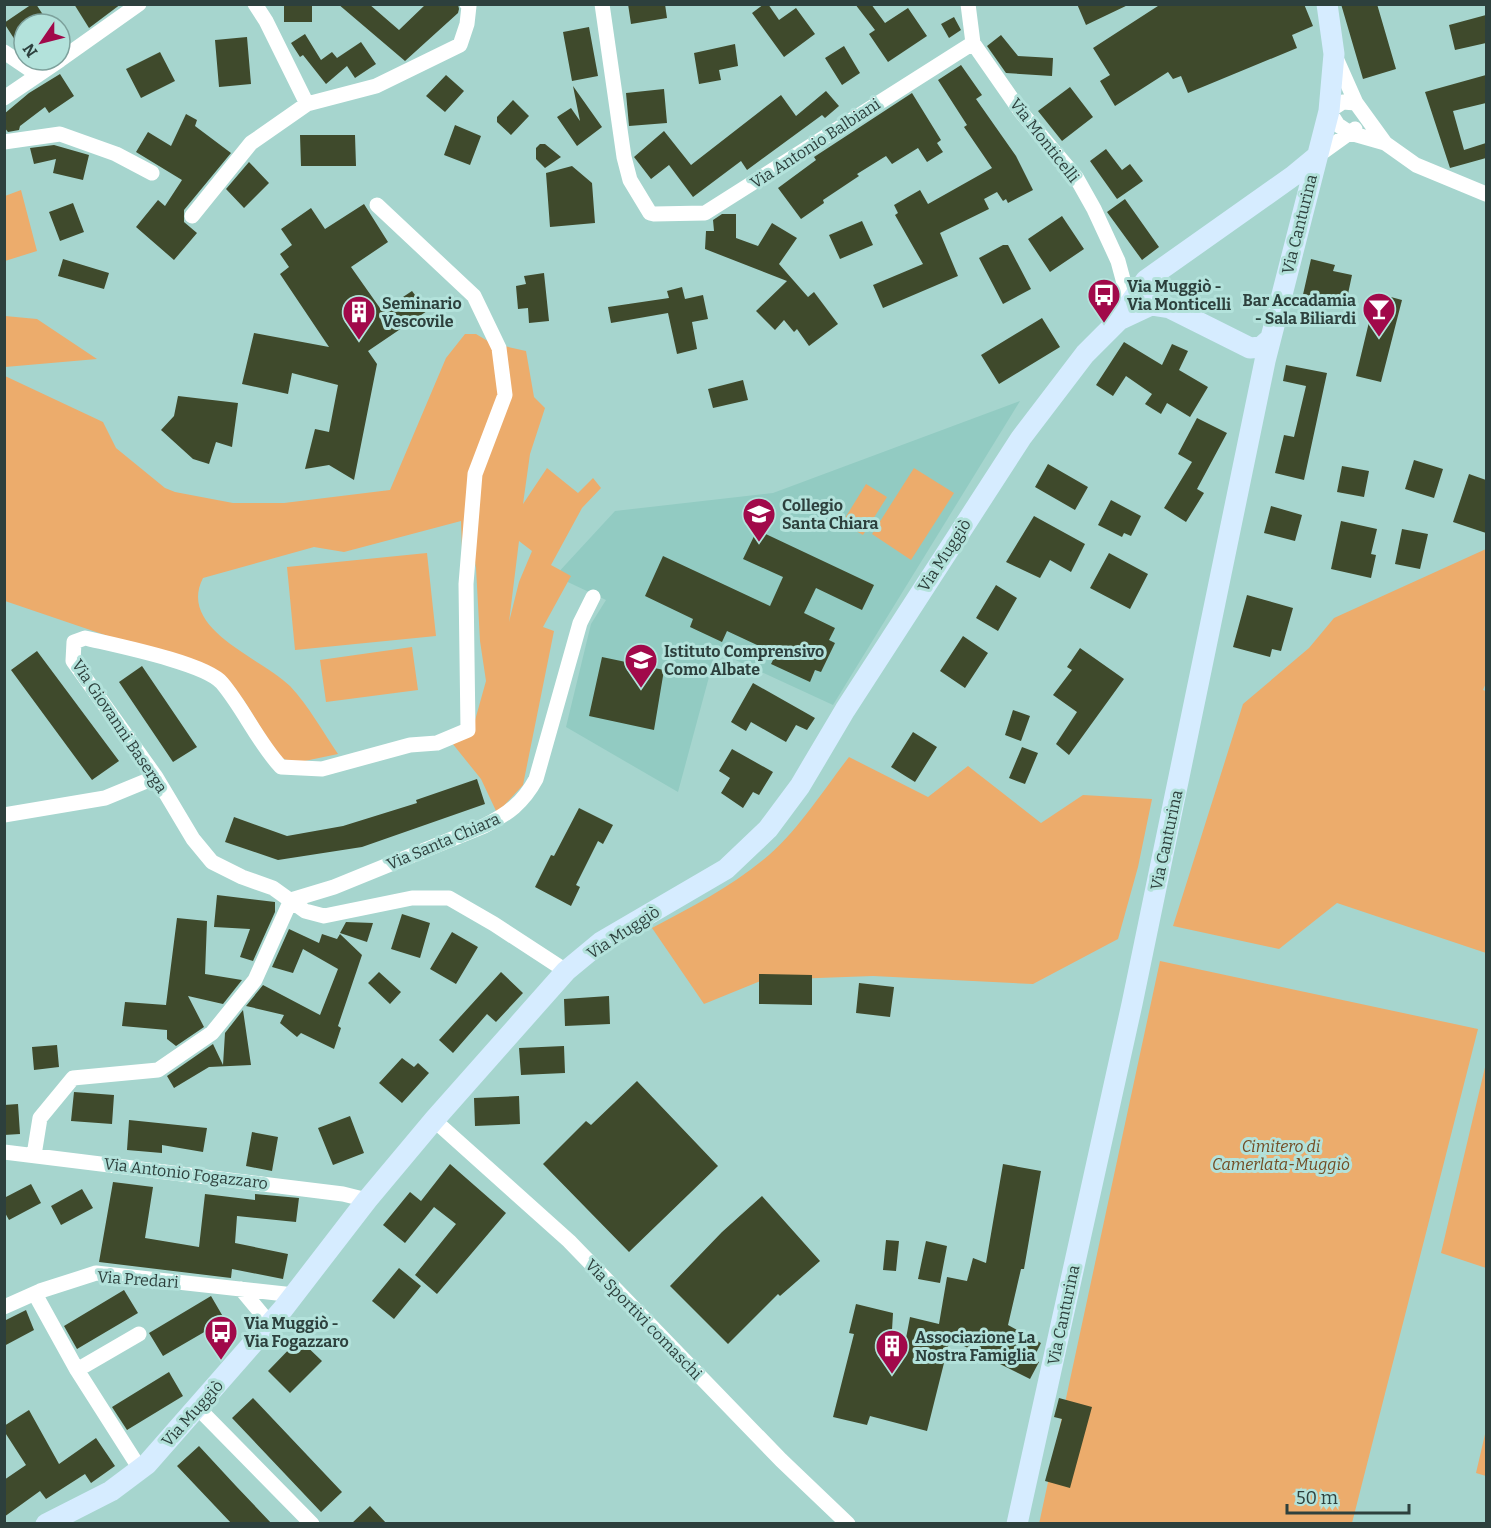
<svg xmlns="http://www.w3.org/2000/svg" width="1491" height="1528" font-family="Bitter,serif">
<rect width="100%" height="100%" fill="#a6d5ce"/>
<path fill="#92cbc2" d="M1020 401 833 705 716 651 678 792 566 727 591 624 606 600 555 576 615 511 773 493Z"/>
<path fill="#ecac6c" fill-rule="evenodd" d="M21 190 37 251 5 261V196Z
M5 316 37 319 97 359 5 367Z
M465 334H476L491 343 526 351 534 397 545 408 530 454 523 504 547 468 578 493 593 478 601 488 582 508 551 565 571 576 543 627 554 631 523 785 497 813 481 779 452 743 474 724 486 681 480 641 476 568 474 556 462 550 461 521 344 552 314 547 203 578C177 629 260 657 290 686 308 705 323 732 338 754L295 763 279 757 243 699 205 669 5 601V376L103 422 116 448 165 488 175 492 233 503H284L390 490 446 358ZM519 541 532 551 519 582 509 622Z
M914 468 954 493 911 560 872 534Z
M866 484 887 497 863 535 842 523Z
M1486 549V683L1483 690 1486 691V953L1337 903 1279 949 1173 926 1243 704 1309 648 1334 618Z
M427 553 436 636 295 650 287 567Z
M412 647 418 690 326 702 320 660Z
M849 757 928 797 968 766 1041 823 1083 795 1152 799 1138 867 1118 939 1033 984 873 976 763 980 704 1004 652 928C691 907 729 888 763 860 796 834 824 789 849 757Z
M1160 961 1478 1029 1352 1523 1039 1524Z
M1486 1063V1268L1441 1253Z
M1486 1430V1476L1476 1473Z"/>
<path fill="#3f4a2c" d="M32 4H36L49 24H24V54L4 23Z
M74 4H121L89 28Z
M284 4H312V22H284Z
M338 4H369L399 30 426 4H458L459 9 458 13 405 61Z
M628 4H665L667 18 631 24Z
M764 4H768L779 20 796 8 815 34 784 57 752 13Z
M855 4H871L885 23 908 8 927 36 888 62 869 34 875 30Z
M1077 4H1130L1086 25Z
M1161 4H1304L1313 26 1292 35 1297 48 1188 93 1181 76 1173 79 1168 72 1115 106 1100 81 1110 75 1093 48Z
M1341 4H1377L1396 69 1363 79Z
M1486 15V43L1455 50 1449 25Z
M954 17 961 30 949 38 941 24Z
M589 27 598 76 572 81 563 32Z
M305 34 321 60 332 52 337 58 361 42 376 64 355 78 347 66 326 84 303 55 300 57 291 43Z
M1001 35 1018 56 1053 58 1052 76 1006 73 987 46Z
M247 37 251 84 219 87 215 40Z
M735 44 738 66 719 70 721 80 699 84 694 53Z
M844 46 860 73 842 85 825 58Z
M160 52 175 81 141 98 126 69Z
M961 65 982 95 976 99 1016 156 1033 190 1008 203 1006 199 1003 201 997 192 984 199 989 209 940 233 958 276 883 308 873 285 923 264 895 215 898 213 894 205 920 190 928 204 992 168 964 127 967 125 938 80Z
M60 74 74 96 49 113 45 107 20 126 19 130 8 132 4 127V114L29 93Z
M446 75 464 91 445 112 426 96Z
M1486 75V103L1453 111 1464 150 1486 143V158L1450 168 1425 92Z
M573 86 602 127 577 146 557 117 571 108 580 121Z
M1070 87 1093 117 1062 141 1038 111Z
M664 89 667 123 629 126 626 93Z
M826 91 839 106 825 118 822 115 747 170 741 161 693 197 669 165 651 179 634 157 664 131 691 165 781 95 796 116Z
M912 93 941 140 937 143 943 152 927 162 918 148 892 164 886 156 857 174 859 176 823 200 824 203 801 219 778 188 816 160 814 157Z
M513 100 529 116 511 135 497 122V117Z
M186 114 197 120 195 126 231 153 184 210V222L197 233 174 260 136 227 158 200 165 206 182 180 136 152 148 132 171 146Z
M455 125 481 136 470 165 444 155Z
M300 135H355L356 166H301Z
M540 144H545L561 157 545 168 536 159V148Z
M54 145 89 155 83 180 53 173 56 159 34 164 30 148Z
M1106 149 1122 170 1130 164 1143 181 1117 199 1090 161Z
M249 162 269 183 244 208 226 189Z
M572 166 592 183 595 223 550 227 546 173Z
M1125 199 1159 247 1142 260 1107 212Z
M73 203 84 232 60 241 49 212Z
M364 204 388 242 351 267 382 311 412 291 427 311 368 351 377 364 354 480 329 465 305 469 315 429 329 432 338 385 292 373 288 394 242 384 254 333 329 347 280 274 289 267 280 254 292 245 281 229 311 208 325 229Z
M722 214H736V238L758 246 772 223 797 238 779 264 808 297 814 292 838 324 809 346 797 329 794 332 784 320 775 330 756 311 787 281 705 249 706 231H714L713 220Z
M1062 216 1084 249 1050 272 1028 239Z
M862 221 873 245 840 259 829 235Z
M1003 245H1008L1031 289 1003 304 979 258Z
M63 259 109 273 104 289 58 276Z
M1311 259 1335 265 1333 271 1352 275 1345 308 1302 299Z
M544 273 549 321 529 323 528 308 518 309 516 286 526 284 524 276Z
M682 287 685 299 703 295 708 319 692 322 697 349 677 354 668 313 611 323 608 307 669 298 667 291Z
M1376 293 1402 300 1381 382 1356 376Z
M1042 318 1060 347 999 384 981 355Z
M1124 342 1162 365 1172 344 1188 351 1179 370 1208 387 1190 417 1167 403 1161 414 1145 404 1152 394 1126 376 1113 396 1096 385Z
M1286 365 1327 373 1304 480 1275 473 1284 435 1294 437 1306 386 1283 381Z
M743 380 748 400 713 408 708 389Z
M178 396 238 403 232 447 216 442 209 464 193 459 161 430 174 416Z
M1197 418 1227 433 1197 489 1204 493 1186 522 1164 508 1192 462 1178 454Z
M1414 460 1443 469 1434 498 1405 489Z
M1048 464 1088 487 1075 510 1035 487Z
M1342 466 1369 471 1364 497 1337 492Z
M1469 474 1486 480V533L1453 522Z
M1111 500 1141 516 1131 536 1124 533 1122 537 1098 525Z
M1271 506 1302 515 1295 541 1264 533Z
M1034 516 1085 544 1071 572 1050 560 1040 578 1006 562Z
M1341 521 1377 529 1371 554 1376 555 1371 578 1331 569Z
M1402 529 1428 534 1420 569 1395 564Z
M757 530 874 585 862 610 816 588 804 613 835 628 829 640 835 643 821 672 815 670 810 682 771 664 776 654 727 631 722 642 690 627 693 619 645 596 663 556 770 606 783 577 743 559Z
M1109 553 1148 574 1130 609 1090 588Z
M996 585 1017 598 998 631 976 618Z
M1247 595 1293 608 1281 651 1272 649 1270 657 1233 647Z
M963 636 988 653 965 688 940 671Z
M1080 648 1124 679 1069 755 1056 744 1077 712 1053 695 1072 670 1067 667Z
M37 651 119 761 92 780 11 670Z
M602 657 664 670 654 730 589 716Z
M142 666 197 747 173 762 119 682Z
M753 683 815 718 807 730 796 725 786 742 751 722 746 731 731 722Z
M1013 710 1030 716 1021 741 1005 735Z
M913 732 937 747 915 782 891 767Z
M1022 747 1038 753 1025 784 1009 778Z
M732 749 773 772 759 795 753 792 743 808 721 793 730 778 719 771Z
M477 779 485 804 362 847 278 860 225 842 234 817 287 836 343 826 417 803 416 800Z
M579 808 613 825 603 844 598 841 576 885 580 887 571 906 535 887 551 855 554 856Z
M217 895 275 902V912L253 961 240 957 250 929 214 927Z
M402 914 430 923 420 958 391 949Z
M177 918 207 921 205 974 242 980 223 1004 188 996 204 1027 176 1046 167 1039V1030L122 1026 125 1002 166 1005Z
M346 922 373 923 367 942 340 933Z
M289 929 319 943 322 934 337 939 340 934 362 955 338 1026 341 1028 334 1049 301 1033 297 1037 280 1023 284 1015 246 1006 263 985 320 1015 338 969 303 949 293 973 272 967Z
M452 932 478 947 456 984 430 969Z
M379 972 401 992 390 1004 368 983Z
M501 972 523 993 496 1022 487 1014 453 1053 439 1040Z
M759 974 812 975V1005L759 1004Z
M859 983 894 987 890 1017 856 1013Z
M609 996 610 1024 565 1026 564 999Z
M243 1010 251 1065 209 1067 174 1088 167 1076 213 1044 223 1065 225 1033Z
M57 1045 59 1067 34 1070 32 1047Z
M564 1046 565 1073 521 1075 519 1048Z
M402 1058 414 1067 418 1063 429 1073 402 1103 379 1083Z
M637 1081 718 1166 629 1252 543 1164 586 1121 591 1125Z
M74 1092 114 1095 112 1124 71 1121Z
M519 1096 520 1124 475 1126 474 1098Z
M18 1104 20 1134 4 1135V1105Z
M350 1116 364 1153 333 1165 318 1128Z
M129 1120 207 1128 203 1152 162 1145V1153L127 1150Z
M252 1132 278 1137 272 1171 246 1166Z
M450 1164 506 1213 437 1294 415 1275 456 1224 434 1207 405 1243 383 1225 410 1192 421 1201Z
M1003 1164 1041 1171 1024 1269H1021L1008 1325 1041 1343 1033 1359 1039 1362 1030 1379 950 1339 927 1431 870 1416 867 1425 833 1417 854 1334 849 1333 856 1304 893 1313 891 1347 904 1349 910 1317 939 1324 947 1277 967 1281 973 1258 986 1263Z
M113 1182 153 1187 145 1238 199 1247 205 1194 255 1200V1194L299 1198 296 1222 237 1216 235 1243 288 1254 283 1279 232 1269 231 1278 99 1262Z
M31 1184 41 1203 9 1220 4 1211V1198Z
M82 1189 93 1208 61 1225 51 1206Z
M762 1196 820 1261 780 1296 778 1294 728 1344 670 1286 722 1232Z
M886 1240 899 1241 896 1271 883 1270Z
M926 1241 947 1246 940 1283 918 1279Z
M399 1268 421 1286 394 1319 372 1301Z
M124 1290 138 1313 77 1349 64 1326Z
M211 1296 225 1320 163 1356 149 1333Z
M26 1310 34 1330 4 1346V1321Z
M299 1339 322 1361 290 1393 268 1371Z
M169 1372 183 1396 127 1430 112 1407Z
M253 1398 342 1492 321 1512 232 1418Z
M1059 1398 1092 1407 1070 1488 1045 1481 1062 1419 1054 1417Z
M29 1410 59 1464 96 1438 115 1466 91 1483 85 1474 46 1499 40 1491 4 1517V1480L26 1465 4 1431V1426Z
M199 1446 236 1486 272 1524H232L177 1466Z
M370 1506 387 1524H351Z"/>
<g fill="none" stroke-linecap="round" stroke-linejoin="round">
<path stroke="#fff" stroke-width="15" d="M255 4 266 21 307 104
M602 4 624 157 630 180 650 213 654 214 705 213 973 43
M968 4 973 43 1021 112 1076 177 1094 209 1118 261 1131 309
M4 52 38 75
M1336 58 1356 103 1385 143
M60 60 139 4
M4 98 60 60
M1356 103 1343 102 1329 111 1338 125 1350 133 1385 143 1416 165 1486 194
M4 142 60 134 116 154 152 173
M1316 157 1355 129
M377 205 474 296 499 348 505 395 475 474 466 584 468 730 437 743 410 745 322 769 281 767C257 741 244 709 222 683 205 663 114 645 85 638L74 642 73 661 156 777 193 839 212 862 242 877 273 888 305 911 324 916 412 898H449L494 924 566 971
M192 216 251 143 307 104 376 86 460 45 467 24 469 6 467 4
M4 815 105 798 156 777
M434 1120 569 1241 781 1460 848 1524
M4 1152 343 1194 367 1200
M34 1155 40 1118 73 1078 158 1070 212 1033 255 980 291 900 334 887 484 826C508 814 523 803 536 779L580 623 593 597
M241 1289 270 1324
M35 1294 77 1370 140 1469
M4 1307 40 1291 96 1273 294 1295
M77 1370 139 1334
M197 1407 312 1524"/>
<path stroke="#d6ecff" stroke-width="21" d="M1119 319 1146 280 1293 176 1316 157
M46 1524 111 1491 147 1464 283 1309 367 1200 434 1120 566 971 601 942 726 869 768 829 800 786 845 710 1021 438 1085 354 1119 320 1151 305 1170 308 1250 348 1261 347 1270 339
M1017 1524 1132 1004 1265 361 1329 111 1334 54 1327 4"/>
</g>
<defs>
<g id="bus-pin" transform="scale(1.725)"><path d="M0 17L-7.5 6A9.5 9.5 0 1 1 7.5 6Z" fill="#a1094a" stroke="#b3e2db"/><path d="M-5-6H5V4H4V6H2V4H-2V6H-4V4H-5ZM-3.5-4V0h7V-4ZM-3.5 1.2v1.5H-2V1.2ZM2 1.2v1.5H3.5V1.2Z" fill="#fff"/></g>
<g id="bar-pin" transform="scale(1.725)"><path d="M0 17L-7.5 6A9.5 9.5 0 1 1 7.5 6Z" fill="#a1094a" stroke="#b3e2db"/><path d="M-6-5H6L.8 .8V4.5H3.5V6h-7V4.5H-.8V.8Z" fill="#fff"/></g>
<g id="building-pin" transform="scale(1.725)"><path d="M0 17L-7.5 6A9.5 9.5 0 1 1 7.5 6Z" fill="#a1094a" stroke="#b3e2db"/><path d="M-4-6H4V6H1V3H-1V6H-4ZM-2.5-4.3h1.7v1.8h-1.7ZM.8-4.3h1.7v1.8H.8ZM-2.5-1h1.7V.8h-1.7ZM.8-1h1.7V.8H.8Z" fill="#fff"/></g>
<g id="school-pin" transform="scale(1.725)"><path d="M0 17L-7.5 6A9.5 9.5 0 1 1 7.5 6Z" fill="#a1094a" stroke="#b3e2db"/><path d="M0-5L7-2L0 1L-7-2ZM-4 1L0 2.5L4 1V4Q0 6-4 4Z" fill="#fff"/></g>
</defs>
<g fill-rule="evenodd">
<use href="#bus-pin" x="1104" y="295"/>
<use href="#bar-pin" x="1379" y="309"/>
<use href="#building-pin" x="359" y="312"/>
<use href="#school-pin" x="759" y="514"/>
<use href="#school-pin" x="641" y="660"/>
<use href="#bus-pin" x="221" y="1332"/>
<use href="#building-pin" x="892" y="1346"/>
</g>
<g text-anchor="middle" stroke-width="6" stroke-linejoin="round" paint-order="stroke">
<g font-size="16" fill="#2d403d" stroke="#b3e2db">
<text transform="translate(1045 140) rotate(52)" y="6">Via Monticelli</text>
<text transform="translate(815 143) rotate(-33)" y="6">Via Antonio Balbiani</text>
<text transform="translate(1299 224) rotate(-76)" y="6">Via Canturina</text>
<text transform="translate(944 555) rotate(-57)" y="6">Via Muggiò</text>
<text transform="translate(120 726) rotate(56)" y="6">Via Giovanni Baserga</text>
<text transform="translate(1166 840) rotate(-78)" y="6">Via Canturina</text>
<text transform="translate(443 841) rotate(-23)" y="6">Via Santa Chiara</text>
<text transform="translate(623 932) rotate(-33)" y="6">Via Muggiò</text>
<text transform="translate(186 1173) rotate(7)" y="6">Via Antonio Fogazzaro</text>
<text transform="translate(138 1279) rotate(4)" y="6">Via Predari</text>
<text transform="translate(1063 1315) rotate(-78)" y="6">Via Canturina</text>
<text transform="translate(644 1319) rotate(46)" y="6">Via Sportivi comaschi</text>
<text transform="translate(192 1413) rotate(-48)" y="6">Via Muggiò</text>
</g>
<g font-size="16" font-weight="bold" fill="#2d403d" stroke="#b3e2db" text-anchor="start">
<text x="1127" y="292">Via Muggiò -<tspan x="1127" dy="18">Via Monticelli</tspan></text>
<text x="1356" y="306" text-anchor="end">Bar Accadamia<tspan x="1356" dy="18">- Sala Biliardi</tspan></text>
<text x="382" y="309">Seminario<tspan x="382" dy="18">Vescovile</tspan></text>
<text x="782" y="511">Collegio<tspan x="782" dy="18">Santa Chiara</tspan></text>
<text x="664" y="657">Istituto Comprensivo<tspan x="664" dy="18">Como Albate</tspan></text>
<text x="244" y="1329">Via Muggiò -<tspan x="244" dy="18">Via Fogazzaro</tspan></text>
<text x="915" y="1343">Associazione La<tspan x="915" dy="18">Nostra Famiglia</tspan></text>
</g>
<g font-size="16" font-style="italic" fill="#724c24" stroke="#b3e2db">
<text x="1281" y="1152">Cimitero di<tspan x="1281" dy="18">Camerlata-Muggiò</tspan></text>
</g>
</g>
<rect width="1491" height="1528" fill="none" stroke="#2d403d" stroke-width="12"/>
<g transform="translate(42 42) rotate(235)"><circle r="28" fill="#b3e2db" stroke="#7da19c" stroke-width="1.5"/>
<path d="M0-4.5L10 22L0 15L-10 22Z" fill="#a1094a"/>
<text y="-9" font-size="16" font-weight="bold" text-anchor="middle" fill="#2d403d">N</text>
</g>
<path d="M1287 1504v9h122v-9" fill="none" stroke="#2d403d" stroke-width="3"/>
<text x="1296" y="1504" font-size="18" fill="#2d403d" stroke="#b3e2db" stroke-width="4.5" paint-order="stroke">50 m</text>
</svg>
